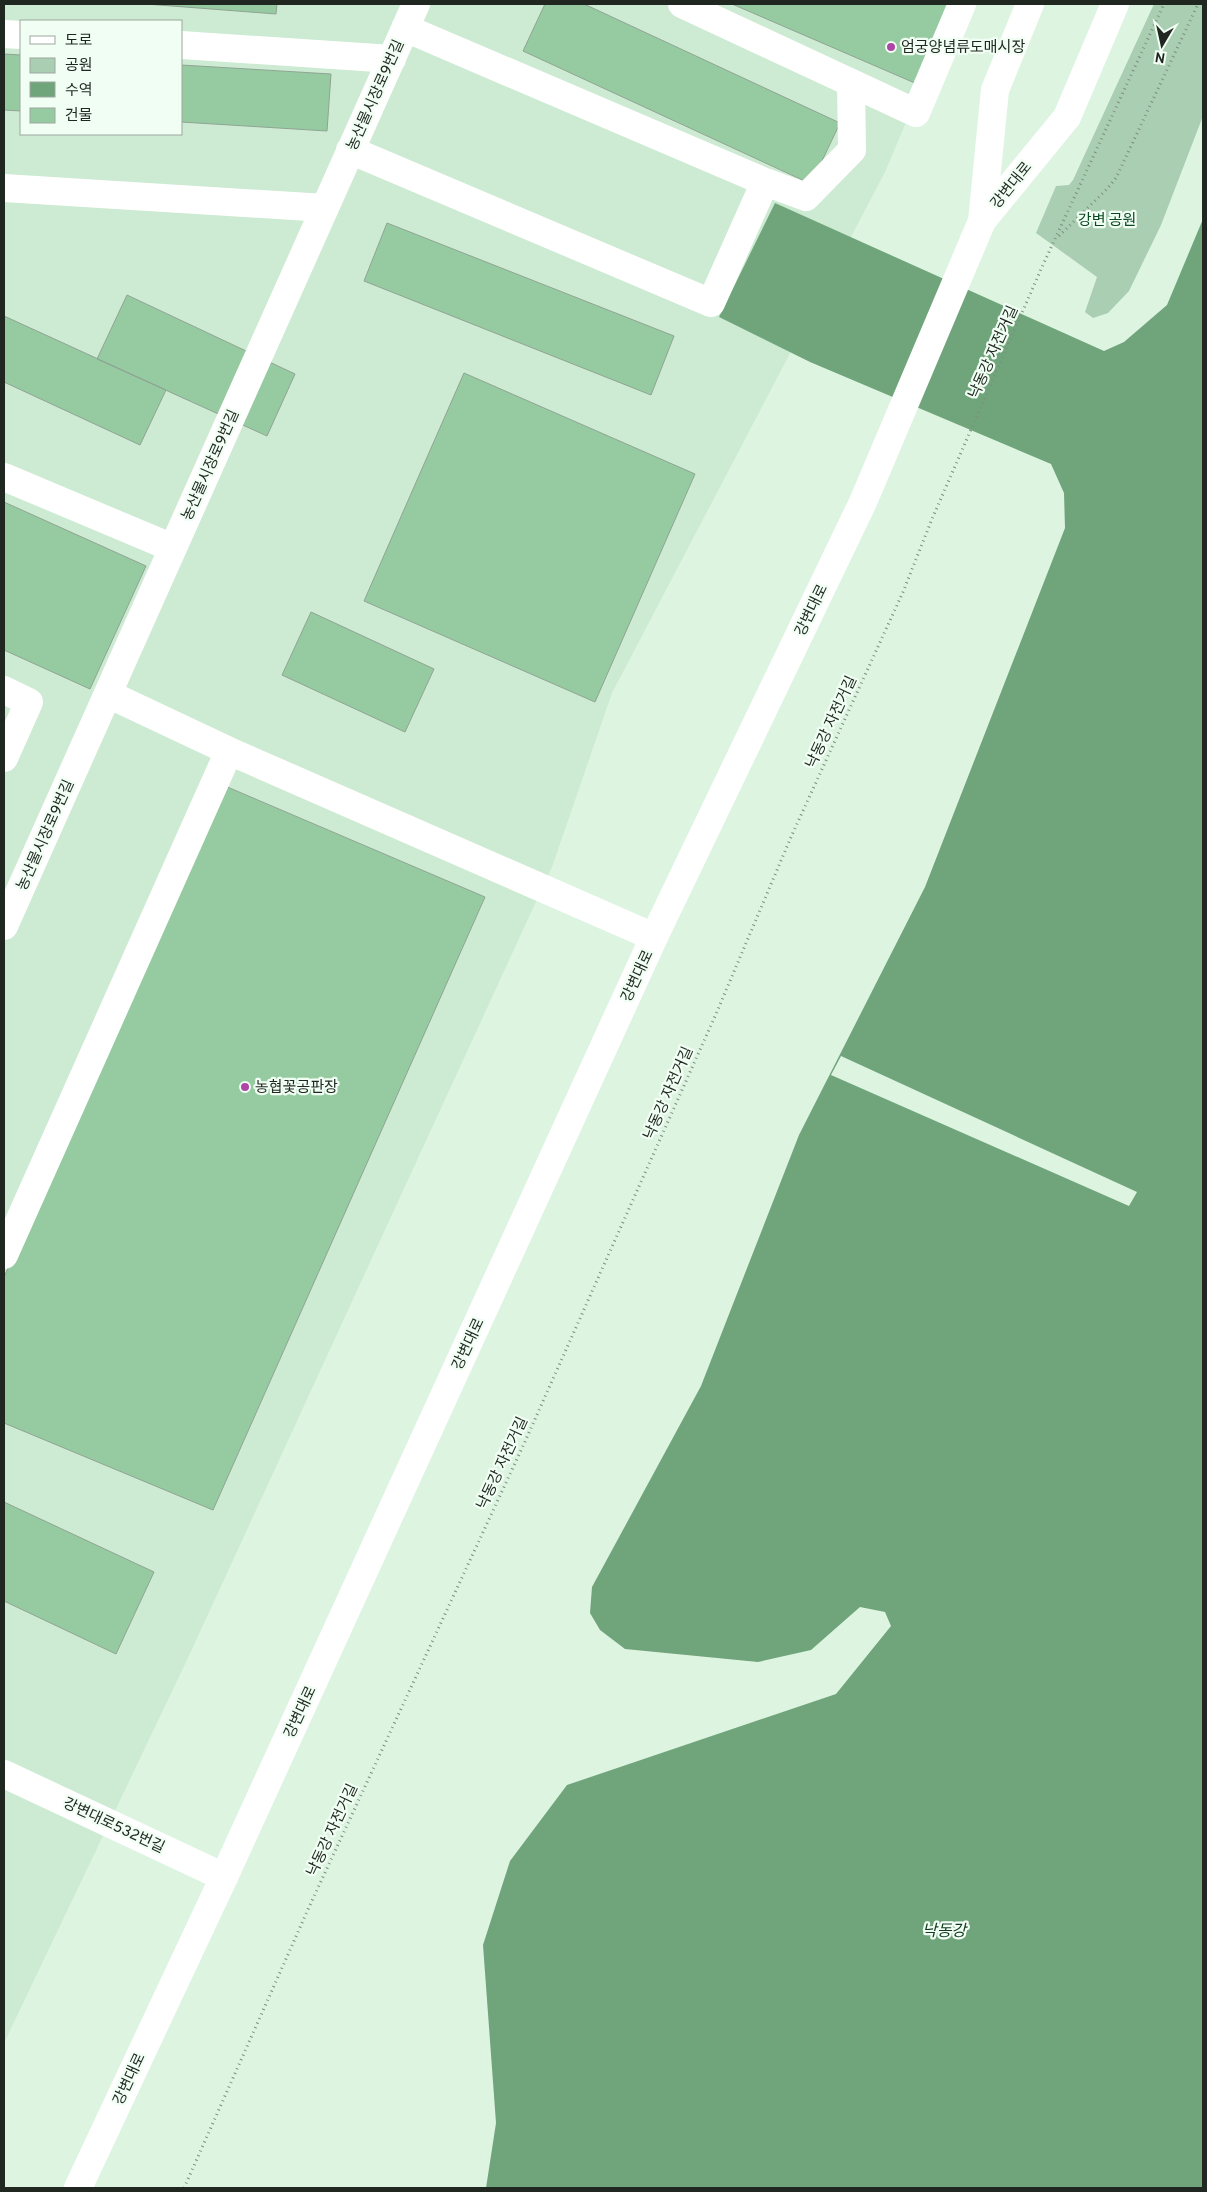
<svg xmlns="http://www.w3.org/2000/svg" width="1207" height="2192" font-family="Overpass,'Noto Sans KR',sans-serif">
<rect width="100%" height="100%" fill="#ddf4e1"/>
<path fill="#cdead2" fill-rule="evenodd" d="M4 4H956L885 172 612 693 552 867 187 1660 4 2043ZM21 21H181V134H21Z"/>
<path fill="#aaceb1" d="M1154 4H1203V116L1161 225 1129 291 1108 313 1093 318 1085 312 1097 277 1036 233 1056 186 1069 185 1073 180Z"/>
<path fill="#70a47b" d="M775 203 1104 351 1124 342 1167 305 1203 219V2188H486L496 2123 483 1945 510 1861 567 1785 836 1694 891 1626 885 1612 860 1607 811 1650 758 1662 625 1649 600 1630 590 1613 592 1587 701 1386 799 1135 925 887 1065 528 1064 493 1051 464 810 362 719 317Z"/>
<path fill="#ddf4e1" d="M841 1056 1137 1192 1129 1206 831 1075Z"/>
<path fill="#96cba1" stroke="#8fa493" d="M146 4H277L276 14Z
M545 4H584L840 123 811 184 523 51Z
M732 4H968L931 90Z
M4 54 21 55V111L4 110Z
M181 65 331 74 327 131 181 122Z
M387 223 674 336 651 395 364 281Z
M127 295 295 374 267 436 97 359Z
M4 316 166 390 140 445 4 382Z
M464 373 695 474 595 702 364 601Z
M4 502 146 566 90 689 4 650Z
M311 612 434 669 405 732 282 675Z
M225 786 485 897 213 1510 4 1423V1277Z
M4 1502 154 1572 116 1654 4 1601Z"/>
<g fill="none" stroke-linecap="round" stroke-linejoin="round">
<path stroke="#7f8e81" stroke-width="3" stroke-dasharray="1 4" stroke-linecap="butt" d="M1059 236 1107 189 1116 178 1198 4
M184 2188 310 1905 523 1446 716 1014 791 837 903 592 932 519 1042 267 1164 4"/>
<path stroke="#fff" stroke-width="28" d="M682 4 916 113 962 4
M405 28 765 182 806 197 852 150 851 83
M4 34 21 35
M181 45 392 59
M350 150 711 303 765 182
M4 188 325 208
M4 477 173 548
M4 690 29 702 4 758
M229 751 654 937
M4 926 416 4
M4 1255 229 751 108 694
M4 1774 224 1877"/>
<path stroke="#fff" stroke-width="28" d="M982 221 995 90 1030 4
M78 2188 224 1877 654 937 863 502 982 221 1067 117 1115 4"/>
</g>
<g fill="#af46a7" stroke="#f1fef3" stroke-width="2">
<circle cx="891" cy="47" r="5"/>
<circle cx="245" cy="1087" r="5"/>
</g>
<g text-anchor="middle" stroke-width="4.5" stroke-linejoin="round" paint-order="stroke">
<g font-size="15" fill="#1f2720" stroke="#f1fef3" text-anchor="start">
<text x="901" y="52">엄궁양념류도매시장</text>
<text x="255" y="1092">농협꽃공판장</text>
</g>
<g font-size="15" fill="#1f2720" stroke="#f1fef3">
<text transform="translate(375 95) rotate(-66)" y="5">농산물시장로9번길</text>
<text transform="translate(1011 185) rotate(-51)" y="5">강변대로</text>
<text transform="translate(993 352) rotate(-66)" y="5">낙동강 자전거길</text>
<text transform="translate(210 465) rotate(-66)" y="5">농산물시장로9번길</text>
<text transform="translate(811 610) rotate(-64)" y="5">강변대로</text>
<text transform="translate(831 722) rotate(-65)" y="5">낙동강 자전거길</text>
<text transform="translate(45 835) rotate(-66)" y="5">농산물시장로9번길</text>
<text transform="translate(637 976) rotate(-65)" y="5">강변대로</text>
<text transform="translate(668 1093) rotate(-66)" y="5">낙동강 자전거길</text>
<text transform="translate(468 1344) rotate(-65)" y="5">강변대로</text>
<text transform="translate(502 1463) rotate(-65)" y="5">낙동강 자전거길</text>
<text transform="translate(300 1712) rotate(-65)" y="5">강변대로</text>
<text transform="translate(114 1825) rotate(25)" y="5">강변대로532번길</text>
<text transform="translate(332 1830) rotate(-65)" y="5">낙동강 자전거길</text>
<text transform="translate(129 2079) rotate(-65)" y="5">강변대로</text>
</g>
<g font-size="15" fill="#0c4922" stroke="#f1fef3">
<text x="1107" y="225">강변 공원</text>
</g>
<g font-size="16" font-style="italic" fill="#11391d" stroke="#f1fef3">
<text x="944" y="1936">낙동강</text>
</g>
</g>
<rect width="1207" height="2192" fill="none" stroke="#1f2720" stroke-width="10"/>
<rect x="20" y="20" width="162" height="115" fill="#f1fef3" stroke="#9da89f"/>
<rect x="30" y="36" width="25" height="8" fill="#ffffff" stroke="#9da89f"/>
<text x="65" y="45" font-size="15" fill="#1f2720">도로</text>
<rect x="30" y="58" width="25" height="15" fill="#aaceb1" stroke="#9da89f"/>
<text x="65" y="70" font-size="15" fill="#1f2720">공원</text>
<rect x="30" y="82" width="25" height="15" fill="#70a47b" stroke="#9da89f"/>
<text x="65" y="95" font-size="15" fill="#1f2720">수역</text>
<rect x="30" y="108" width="25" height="15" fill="#96cba1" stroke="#9da89f"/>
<text x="65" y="120" font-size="15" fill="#1f2720">건물</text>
<g transform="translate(1162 45) rotate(189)" stroke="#f1fef3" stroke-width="4" paint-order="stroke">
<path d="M0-4L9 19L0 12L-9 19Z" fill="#1f2720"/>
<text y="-8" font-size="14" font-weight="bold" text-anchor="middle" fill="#1f2720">N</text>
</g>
</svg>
